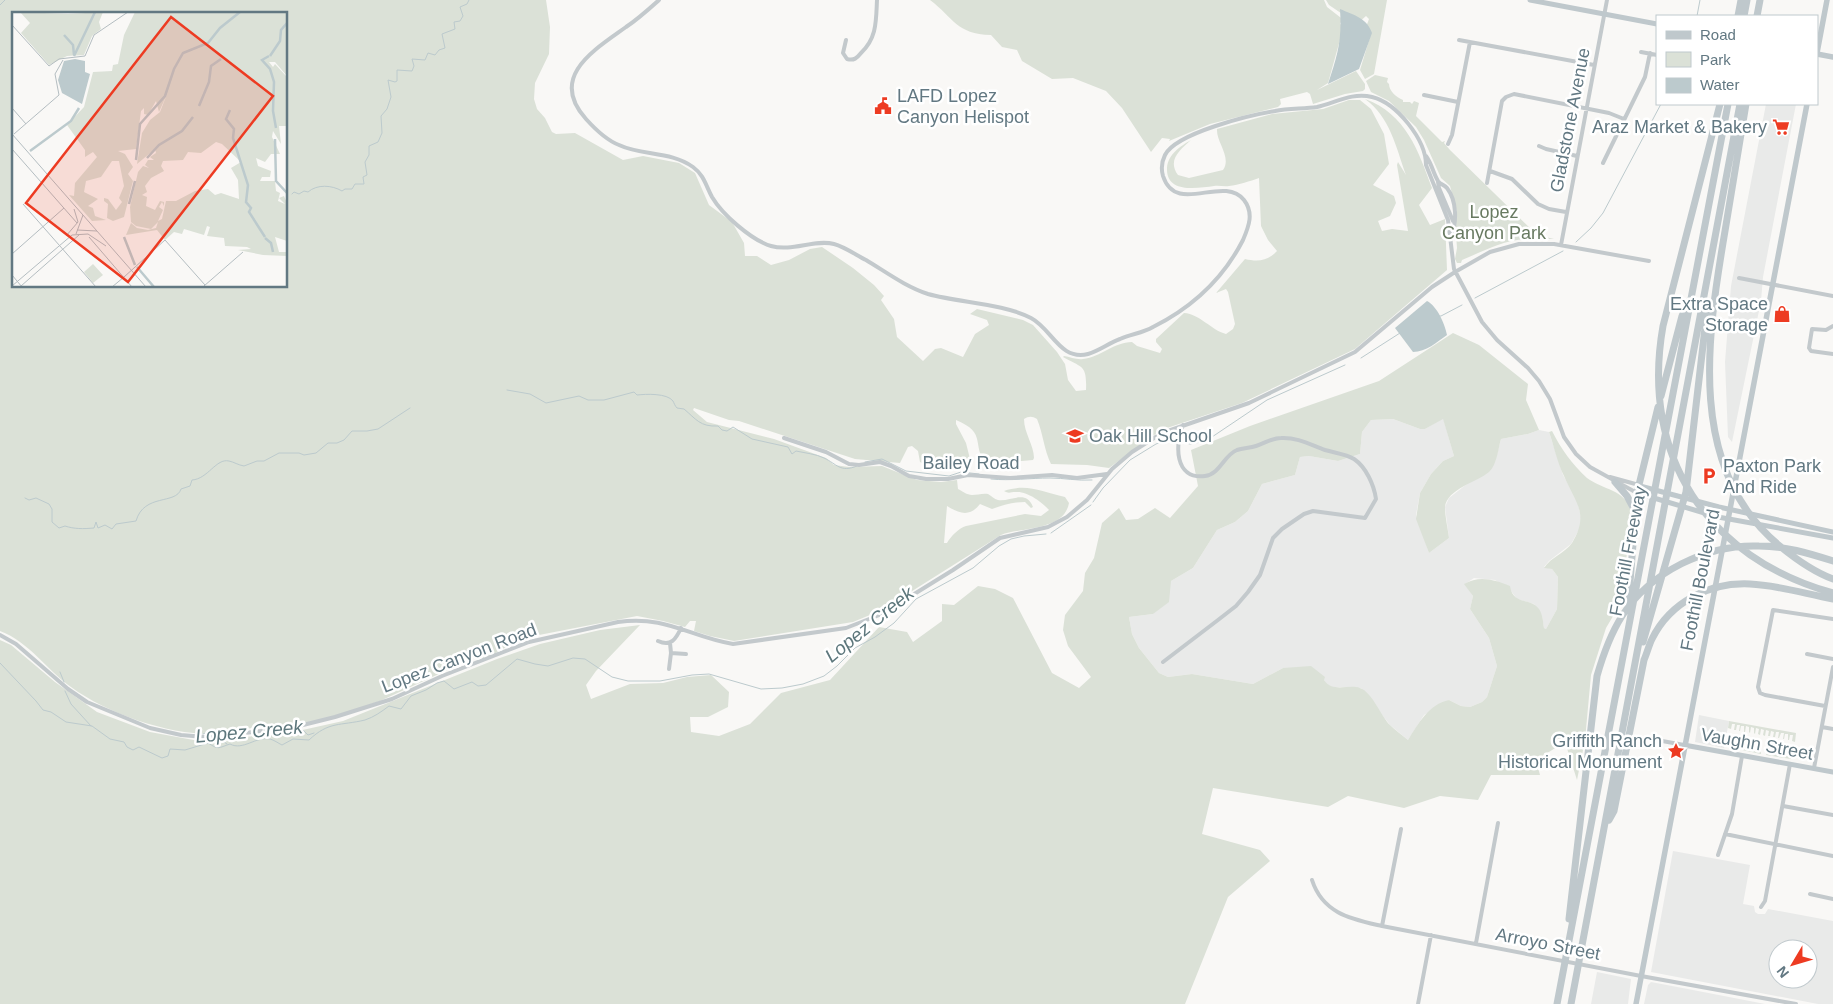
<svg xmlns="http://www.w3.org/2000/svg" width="1833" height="1004" font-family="Helvetica,sans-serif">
<rect width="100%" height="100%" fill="#f9f8f6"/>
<path fill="#e9eae9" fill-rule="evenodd" d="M1766 104H1796L1763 277 1761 301 1732 442 1728 437 1725 362 1731 286Z
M1443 418 1454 456 1443 461 1431 474 1420 493 1416 515 1429 553 1449 538 1445 507 1449 498 1495 462 1501 439 1528 434 1539 430 1549 432 1563 475 1577 500 1581 517V526L1571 544 1549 561 1544 567 1552 569 1558 577 1557 609 1546 629 1544 628 1542 616 1534 604 1517 599 1511 591 1495 580 1474 578 1465 584 1473 596 1470 609 1489 638 1497 666 1487 697 1482 702 1470 707 1461 706 1449 700 1424 715 1408 740 1390 725 1361 688 1332 687 1326 684 1324 680 1283 668 1253 684 1192 674 1168 677 1159 673 1139 648 1132 634 1129 617 1153 614 1171 581 1193 568 1217 530 1235 522 1248 511 1262 484 1295 475 1300 457 1309 456 1338 461 1360 454 1362 432 1371 420 1393 419 1420 429H1425Z
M1699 715 1729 721 1724 748 1695 742Z
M1673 851 1750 865 1743 904 1754 906 1755 912 1758 914H1765L1768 909 1833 921V1004H1818L1651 972ZM1778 949H1808V979H1778Z
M1597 972 1631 979 1628 1004H1591Z
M1651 982 1693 990 1765 1004H1644L1648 985Z"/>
<path fill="#dbe1d7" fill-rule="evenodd" d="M0 0H546L550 27 549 54 535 83 534 99 537 109 545 118 552 132 556 134 575 133 623 160 643 156 679 163 695 173 709 205 732 222 744 243 745 256H757L771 265 789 260 810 249 822 247 853 268 874 285 884 296 881 300 894 319 897 337 923 361 935 349 941 348 963 357 975 334 989 325 987 320 970 314 977 309 1023 320 1033 325 1057 352 1065 364 1068 380 1076 391 1086 390C1087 364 1082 368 1063 357L1064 356C1070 357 1077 360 1083 359 1101 357 1114 342 1132 342L1137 346 1160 353 1162 349 1156 342V339L1184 313C1200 314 1211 330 1226 334L1233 329 1235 324 1228 292 1226 289 1216 293 1245 259C1258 262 1268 261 1277 251L1268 240 1261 226 1259 178C1250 181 1239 185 1229 186 1224 187 1219 185 1214 186 1198 188 1166 194 1167 168 1168 154 1181 146 1191 140 1180 150 1167 160 1178 175L1189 178 1223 170C1232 157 1216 142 1217 129L1272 114 1323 109 1349 100H1360L1371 109 1384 134 1389 164 1373 185 1394 196 1396 203 1390 216 1378 221 1382 231 1392 229 1408 231 1397 165 1398 162 1406 175C1396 147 1390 117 1365 99 1406 114 1418 150 1432 188L1419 205 1430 225 1445 219 1447 270 1355 349 1242 403 1161 430 1109 468 1087 465 1051 464C1044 450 1043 433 1037 419 1032 416 1029 416 1024 419 1024 433 1034 445 1034 458L1033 460 991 464 986 463C971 446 988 433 956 420V424L966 443 970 459C954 468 943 462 930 467L920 462 918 451 912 446 908 447 900 463 855 459 739 421 729 420 694 408 693 410 707 422 774 439 826 458 834 465 849 467 882 466 917 480 941 482 957 480 958 489C962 491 967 495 972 495 977 495 983 493 988 494 992 496 994 499 998 500 1011 502 1026 489 1033 507L1031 508 1025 502C1013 502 1003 505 992 509L980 504C970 517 960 514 947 506L944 543H947C951 536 959 528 966 526L1025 514 1041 516 1049 510C1042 502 1027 491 1016 492 1010 492 1009 494 1004 491 1027 483 1042 492 1065 497L1069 503C1064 531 1022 527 1001 535L882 610 853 622 734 641 710 636 694 631 696 621H690L685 627 663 621 637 616 539 635 499 650 495 654 485 658 478 656 380 701 339 715 288 727 286 725C272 726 258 727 244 729 234 731 224 733 214 734 169 735 108 714 71 687 47 670 29 642 0 631ZM14 14H286V286H14Z
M930 0H1324L1327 7 1345 21 1340 23 1343 29 1328 83 1317 90 1356 71 1365 84V89L1363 91 1345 94 1313 104 1310 94 1307 92 1280 99 1281 104 1278 107 1210 124 1169 141 1170 139 1162 138 1151 152 1122 108 1106 91 1073 78 1052 79 1022 61 1017 50 1002 47 991 35C956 34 954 18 930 0Z
M1326 0H1387L1374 74 1365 79 1360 70 1370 37 1366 27 1369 19 1366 16 1357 24 1329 5Z
M1375 75 1388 78 1387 82 1389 84C1389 91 1396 97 1403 100V102H1410L1412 104 1414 101 1419 103 1416 116 1442 142 1445 141 1444 143 1450 150 1537 235 1554 239H1532L1530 236 1527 239C1503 240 1484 251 1462 260L1461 263H1457L1455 259 1457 248 1455 221 1457 212 1450 186 1441 178 1424 140 1416 127 1389 101 1371 92 1366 81Z
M1453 333 1479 345 1528 384 1526 400 1539 430 1528 434 1501 439C1498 449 1497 465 1489 472 1477 482 1447 489 1445 507 1445 517 1448 529 1449 538L1429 553 1416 519 1420 493 1431 474 1443 461 1454 456 1443 419 1425 429H1420L1393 419 1371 420 1362 432 1360 454 1338 461 1309 456 1300 457 1295 475 1262 484 1248 511 1235 522 1217 530 1193 568 1171 581 1169 602 1153 614 1129 617 1132 634 1139 648 1159 673 1168 677 1192 674 1253 684 1283 668 1311 666 1325 677 1324 680C1332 693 1349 684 1360 688 1372 692 1381 716 1390 725 1395 730 1402 735 1408 740 1418 724 1429 704 1449 700L1461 706 1470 707 1482 702 1487 697 1497 666 1489 638 1470 609 1473 596 1464 584C1480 575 1494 580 1510 586 1513 606 1531 597 1539 609 1543 615 1543 622 1544 628L1546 629 1557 609 1558 577 1552 569 1544 568C1551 557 1565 553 1572 543 1590 514 1575 502 1564 476 1557 462 1554 446 1549 432L1552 431C1561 449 1572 464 1587 478 1603 490 1628 490 1631 513L1622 601 1606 628 1591 675 1585 740 1577 780 1565 742 1536 760 1540 775H1491L1478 800 1440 796 1404 808 1348 796 1328 807 1213 788 1202 834 1260 850 1270 861 1228 897 1185 1004H0V640L11 645 55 682 97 712 150 732 199 741 289 733 343 721 497 659 540 644 600 630 640 625 596 671 586 685 591 699 630 684 663 683 687 677 711 675 729 692 728 707 708 717H690L691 732 719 736 750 724 781 693 830 680 879 627 907 632 913 642 942 621V604L954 605 978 586 995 589 1013 598 1052 673 1079 688 1091 677 1068 646 1063 630 1065 615 1083 591 1085 573 1094 558 1102 523 1119 508 1126 520 1138 519 1155 508 1170 518 1198 486 1191 450 1250 426 1379 381Z
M1729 721 1796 733 1795 742 1792 741 1793 735H1790L1789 740H1788V734H1785L1784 739H1783L1784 733H1781L1779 738H1778L1779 732H1776L1775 737H1773L1774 732 1771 731 1770 736H1768L1769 731 1766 730 1765 736 1763 735 1764 730 1761 729 1760 735 1758 734 1759 729 1756 728 1755 734 1754 733V728L1751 727 1750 733 1749 732V727L1746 726 1745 732H1744V726H1741L1740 731H1739L1740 725H1737L1736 730H1734L1735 724H1732L1731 729 1728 728Z
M1738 741 1739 742V747H1742L1743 742H1744L1743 748H1746L1748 743H1749L1748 748 1751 749 1754 744 1753 749 1756 750 1757 745H1759L1758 751H1761V754L1733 748 1734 746 1737 747Z
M1771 748H1773L1772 753 1775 754 1776 748H1778L1777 754H1780L1781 749H1782L1781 755H1784L1786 750H1787L1786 756H1789L1790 751H1793L1791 759 1766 755 1767 753H1770Z"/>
<path fill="#bccacd" d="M1340 9C1354 15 1367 18 1372 33L1359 69 1328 84C1338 54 1342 40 1340 9Z
M1427 301C1437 306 1445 324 1447 335 1437 342 1426 352 1413 352L1395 328Z"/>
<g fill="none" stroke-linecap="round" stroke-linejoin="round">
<path stroke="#bccacd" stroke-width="1" d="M0 5 5 0
M1697 16 1700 0
M292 194 294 192 299 194 304 191 308 192C317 184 332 185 342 191L345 189H352L355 184H364L363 177 367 175 365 162 369 155V146L378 142 382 133 381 116 387 109 391 97 388 80 395 82 397 81V70L412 71 414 66 412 59 425 60 428 53 435 55 439 50 445 48 442 34 455 29 454 22 460 21 463 16 460 7 467 4 469 0
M1576 242 1591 228 1603 213 1661 104
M1475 298 1563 251
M1439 316H1441L1462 305
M1361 358 1400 333
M507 390 530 394 546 403 579 396 588 400H604L634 392 637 395C646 394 667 393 673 401 674 403 675 406 677 408L684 409C696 419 700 427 718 426L722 430 727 431 733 427 752 439 788 447 792 454 796 451C805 453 816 454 824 458 837 464 840 473 857 466
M1182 442 1190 444 1206 441 1267 400 1345 365
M865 462 882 459 906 471 949 476 961 472 979 474
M991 479C1011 481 1030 478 1050 478 1064 478 1077 481 1092 480
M25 498 29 500 36 498 49 504 52 509V522L59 528 65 526C74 529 83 529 94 528L96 522 98 528 105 525 112 529 116 524 136 521C144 493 176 505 181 489L190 486 192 480C208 479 216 458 229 461 234 462 238 465 244 466L257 461H264L279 453H299L304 455 316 453 328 443H337L344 440 352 431H367L378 429 410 408
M1093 502 1103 488 1130 460 1156 444 1172 438 1176 440
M1051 533 1091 505
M0 663 36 701 43 710 51 712 66 722 92 726 110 739 124 742 127 747 133 750 139 747 162 758 168 756 170 749 185 750 208 743C219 750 218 748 230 744 243 751 256 736 270 739 274 740 278 743 282 745L293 739 309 740C329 721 340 726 365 720 374 717 381 712 389 706L401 709 411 696 426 690 437 683 444 681 454 689 472 682 478 686 486 685 517 659 535 664 548 666 573 658 585 659 612 677 628 681H660L692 675 709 674 761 689 782 688 803 684 824 676 837 666 855 648 875 637 894 623 916 599 973 568 999 546 1011 539 1024 536 1046 534
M60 672 64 682
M65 691 71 704 91 726
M281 727 288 726
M303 730 308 735 314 733
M203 734 209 732 211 733
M221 740 227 744"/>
<path stroke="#c3c9cc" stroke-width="4" d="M659 0C649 9 638 19 626 27 594 50 548 77 586 119 595 129 606 140 619 145 642 156 671 151 693 167 704 175 706 186 712 197 722 214 751 240 771 246 792 252 814 239 834 244 845 247 856 255 866 260 886 272 906 287 928 294 960 303 1002 303 1031 318 1052 329 1060 361 1088 354 1099 351 1109 343 1120 339 1131 334 1143 333 1153 327 1193 307 1223 279 1243 240 1249 226 1254 213 1244 200 1223 174 1176 216 1163 176 1161 169 1162 161 1165 155 1176 133 1250 115 1275 111 1288 108 1303 109 1317 107 1335 103 1352 92 1372 97 1397 103 1426 140 1426 165L1448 220 1454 269 1482 322 1497 340 1528 368 1539 381 1550 399 1564 437 1576 454 1590 467 1637 493
M846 40 843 53 847 59C854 61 857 58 861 53 877 38 876 21 877 0
M1459 40 1594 65
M1641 52 1657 55
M1424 95 1458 102
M1448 144 1452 135 1470 42
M1539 146 1546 149 1577 156
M1426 156C1432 164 1433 173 1438 181 1440 184 1444 185 1447 188 1457 201 1457 222 1451 237
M1603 163 1645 77 1650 53
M1490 171 1512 179 1538 204 1549 209 1566 212
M1438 182 1439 188 1453 221
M1487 183 1502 101 1506 97 1514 94 1609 113 1624 119
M1561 245 1607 0
M1739 278 1833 296
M1833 326 1826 330 1812 329 1809 348 1811 351 1833 354
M784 438 826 452 849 464 859 465 880 462 891 466 909 476 926 479H948L968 475 1010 478 1052 475 1077 478 1107 474
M1610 477 1639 485
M0 635 16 644 68 689 87 702 150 728 181 735 205 737 291 728 335 717 392 699 442 676 529 642 618 622C666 615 690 637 733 644L846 628 882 614 953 570 1000 538 1048 527 1067 517 1087 500 1112 469 1132 452 1162 433 1249 403 1355 352 1432 287 1455 272 1490 252 1519 244H1554L1649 261
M658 641C671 647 676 639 681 628
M671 653 686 654
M1807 654 1833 659
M1163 662 1218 620 1236 606 1248 592 1260 575 1273 538 1282 529 1304 514 1313 511 1365 518 1376 499C1374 485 1366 467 1354 459 1346 454 1335 453 1325 450 1311 445 1297 437 1281 438 1272 438 1265 443 1256 446 1250 448 1243 448 1237 450 1224 455 1220 474 1205 476 1174 480 1175 444 1183 425
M669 669 671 653 670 643
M1825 706 1765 695 1760 693 1758 687 1773 610 1833 619
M1822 727 1833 729
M1646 738 1684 745
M1814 768 1833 667
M1783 806 1833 815
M1725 834 1833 856
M1718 855 1732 814 1742 756
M1312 880C1323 914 1352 919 1382 926L1641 976 1796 1004
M1810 894 1833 899
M1761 907 1765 901 1790 764
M1382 926 1401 829
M1476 943 1498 823
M1418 1004 1431 935"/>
<path stroke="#bfc8cc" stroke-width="5" d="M1530 0 1657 24
M1640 486 1719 507 1833 532
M1637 493 1718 517 1833 538
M1684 745 1833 772"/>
<path stroke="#bfc8cc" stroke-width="5.5" d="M1817 53 1827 0
M1817 54 1833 57
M1636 1004 1807 104"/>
<path stroke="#bfc8cc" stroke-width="7" d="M1738 16 1741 0
M1744 16 1747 0
M1757 16 1760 0
M1720 104 1663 326C1640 456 1707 558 1833 593
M1746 104C1739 146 1732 189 1725 231 1707 337 1686 470 1781 547 1797 560 1814 572 1833 579
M1661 396 1682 316 1687 304
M1615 482 1627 496 1635 511
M1628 608 1637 493 1658 407
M1643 642 1686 492 1708 302
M1609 820 1614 811 1644 660C1647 653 1649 645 1652 639 1670 602 1710 582 1750 584 1777 585 1806 594 1833 599
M1569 919 1597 676C1603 655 1610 635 1622 616 1650 572 1707 544 1759 546 1785 546 1808 553 1833 561
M1557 1004 1728 104
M1571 1004 1740 104"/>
</g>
<defs>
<g id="civic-bare" transform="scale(1.35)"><path d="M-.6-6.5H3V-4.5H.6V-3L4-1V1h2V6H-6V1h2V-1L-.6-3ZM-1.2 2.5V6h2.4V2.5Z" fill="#ed3b22" stroke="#fff" stroke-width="2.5" paint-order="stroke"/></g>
<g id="supermarket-bare" transform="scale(1.35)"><path d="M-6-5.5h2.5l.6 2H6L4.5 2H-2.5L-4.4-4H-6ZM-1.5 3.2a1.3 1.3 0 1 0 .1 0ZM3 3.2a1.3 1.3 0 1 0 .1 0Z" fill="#ed3b22" stroke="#fff" stroke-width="2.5" paint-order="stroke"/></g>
<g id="shop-bare" transform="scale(1.35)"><path d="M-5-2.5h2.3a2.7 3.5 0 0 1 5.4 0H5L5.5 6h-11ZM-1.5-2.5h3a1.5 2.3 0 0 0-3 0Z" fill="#ed3b22" stroke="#fff" stroke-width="2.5" paint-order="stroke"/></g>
<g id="school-bare" transform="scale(1.35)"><path d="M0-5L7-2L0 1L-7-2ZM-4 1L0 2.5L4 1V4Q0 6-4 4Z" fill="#ed3b22" stroke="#fff" stroke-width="2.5" paint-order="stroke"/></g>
<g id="parking-bare" transform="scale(1.35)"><path d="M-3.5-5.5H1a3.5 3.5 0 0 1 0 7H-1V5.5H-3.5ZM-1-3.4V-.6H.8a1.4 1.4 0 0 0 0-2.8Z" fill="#ed3b22" stroke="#fff" stroke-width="2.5" paint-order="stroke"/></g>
<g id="sight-bare" transform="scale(1.35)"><path d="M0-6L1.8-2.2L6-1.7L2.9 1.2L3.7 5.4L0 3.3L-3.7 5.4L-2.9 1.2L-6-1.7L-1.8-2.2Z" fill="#ed3b22" stroke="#fff" stroke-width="2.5" paint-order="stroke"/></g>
</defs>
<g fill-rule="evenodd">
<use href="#civic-bare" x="883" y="106"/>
<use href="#supermarket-bare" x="1781" y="127"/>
<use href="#shop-bare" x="1782" y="314"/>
<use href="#school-bare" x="1075" y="436"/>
<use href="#parking-bare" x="1709" y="476"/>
<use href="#sight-bare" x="1676" y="751"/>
</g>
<g text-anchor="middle" stroke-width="5" stroke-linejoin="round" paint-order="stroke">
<g font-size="18" fill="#627882" stroke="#fff" text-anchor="start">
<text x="897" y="102">LAFD Lopez<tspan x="897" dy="21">Canyon Helispot</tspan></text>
<text x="1767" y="133" text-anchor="end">Araz Market &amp; Bakery</text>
<text x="1768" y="310" text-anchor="end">Extra Space<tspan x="1768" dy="21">Storage</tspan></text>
<text x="1089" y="442">Oak Hill School</text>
<text x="1723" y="472">Paxton Park<tspan x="1723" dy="21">And Ride</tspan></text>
<text x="1662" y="747" text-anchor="end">Griffith Ranch<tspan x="1662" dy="21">Historical Monument</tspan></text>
</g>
<g font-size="18" fill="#627882" stroke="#fff">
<text transform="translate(1570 120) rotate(-79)" y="6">Gladstone Avenue</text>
<text x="971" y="469">Bailey Road</text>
<text transform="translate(1628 551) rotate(-79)" y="6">Foothill Freeway</text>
<text transform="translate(1700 580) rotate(-79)" y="6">Foothill Boulevard</text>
<text transform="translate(459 658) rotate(-21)" y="6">Lopez Canyon Road</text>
<text transform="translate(1757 744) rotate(10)" y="6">Vaughn Street</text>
<text transform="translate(1548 944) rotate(11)" y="6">Arroyo Street</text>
</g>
<g font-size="18" fill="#687a61" stroke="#fff">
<text x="1494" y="218">Lopez<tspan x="1494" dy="21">Canyon Park</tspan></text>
</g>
<g font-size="19" font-style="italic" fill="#5d777c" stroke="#fff">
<text transform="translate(869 624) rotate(-39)" y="7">Lopez Creek</text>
<text transform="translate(249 731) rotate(-5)" y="7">Lopez Creek</text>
</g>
</g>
<g transform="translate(12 12)">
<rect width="275" height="275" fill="#f9f8f6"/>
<path d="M8 0 56 2 91 0 87 10 89 17 80 24 72 43 55 44 37 53 9 21 18 11ZM123 0H275V64L263 50H257L261 55 263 52 275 65 274 114H267L269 132 261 119 260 125 268 142H259L253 150 244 146 246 154 259 159 258 165H250L248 169H263L264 179 268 181 266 189 273 192 267 186 272 184 275 191V229L263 225 267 240H274L275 244 251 243 226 238 239 237 235 235 213 234 212 226 195 224 198 215 195 214 192 223 172 217 170 222 162 220 153 228 145 218 114 223 119 211 125 216 136 218 144 216 146 210 139 217 124 214 119 210 118 195 126 160 131 154 137 156 133 153 136 148H142L138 145 144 141 143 137 125 152 130 121 138 108 148 100 155 82 147 100 144 89 136 103 132 102V96L129 99 124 137 106 139 113 142 121 155 116 162 121 169 112 205 101 209 95 206 96 192 92 189V186L96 187 104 198 110 190 107 186 112 174 107 149H100L89 165 74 169 72 180 86 187 76 194 81 196 83 204 94 208 80 209 57 183 62 184 63 171 85 145 81 140 73 145V138L55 113 72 95 81 60 100 59 101 53 106 52 112 23ZM204 130 210 132 229 150 219 156 226 168 227 187 209 181 203 183 196 177 183 179 164 189H154L150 207 146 209 151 198 147 195 150 190 152 194V190L148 189 143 198 134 194 135 185 130 183 135 180 133 174 139 166 152 159 149 154 151 149 171 148 176 140 189 141ZM81 252 91 263 81 271 72 260Z" fill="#dbe1d7" fill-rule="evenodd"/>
<path d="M63 47 73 49V60L78 62 70 92 50 81 46 68 52 49Z" fill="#bccacd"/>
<path fill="none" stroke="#bccacd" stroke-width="2.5" d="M52 23 61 33 62 43M62 44 83 0M257 44 250 48 258 57 262 70 261 99 264 116M258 44 268 29 269 18 275 11M55 51H56L53 60 52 59ZM187 94 197 70 199 54 209 47M218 98 214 107 222 117 221 126 236 173 234 190 239 196 237 200 253 225M263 127 264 169 275 181M18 139 59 109 67 96M135 146 147 133 170 119 181 105M124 148 128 112 153 84 162 57 171 41 196 31 208 16 228 0M117 192 123 169M112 225 123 253M253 226 259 231 261 240M125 255 142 275"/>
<path fill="none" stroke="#b4bdc1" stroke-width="1" d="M0 13 37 54 47 47 73 44 82 23 116 0M0 96 14 112M0 122 134 275M2 122 47 83 43 62 51 48M0 137 65 211M11 192 84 275M65 218 85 219M64 222 71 203M54 224 66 210 62 197M77 225 120 275M153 228 193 273M0 242 52 196M0 263 10 275M112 265 153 228M0 274 60 223 76 222 94 234M9 274 67 223M192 274 231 240M100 275 112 265"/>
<path fill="#ed3b22" fill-opacity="0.15" stroke="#ed3b22" stroke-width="2.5" d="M159 5 261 84 116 270 14 191Z"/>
<rect width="275" height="275" fill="none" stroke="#627882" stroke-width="2.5"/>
</g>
<rect x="1656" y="15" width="162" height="90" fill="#ffffff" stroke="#c0c9cd"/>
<rect x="1666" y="31" width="25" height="8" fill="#bfc8cc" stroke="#c0c9cd"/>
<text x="1700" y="40" font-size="15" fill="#627882">Road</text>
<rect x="1666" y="52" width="25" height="15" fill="#dbe1d7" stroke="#c0c9cd"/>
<text x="1700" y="65" font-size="15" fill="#627882">Park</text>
<rect x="1666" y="78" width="25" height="15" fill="#bccacd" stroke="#c0c9cd"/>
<text x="1700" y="90" font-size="15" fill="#627882">Water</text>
<g transform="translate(1793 964) rotate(232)"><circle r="24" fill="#ffffff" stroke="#c0c9cd"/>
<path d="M0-4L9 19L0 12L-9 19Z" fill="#ed3b22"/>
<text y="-8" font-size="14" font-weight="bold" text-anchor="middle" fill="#627882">N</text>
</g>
</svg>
